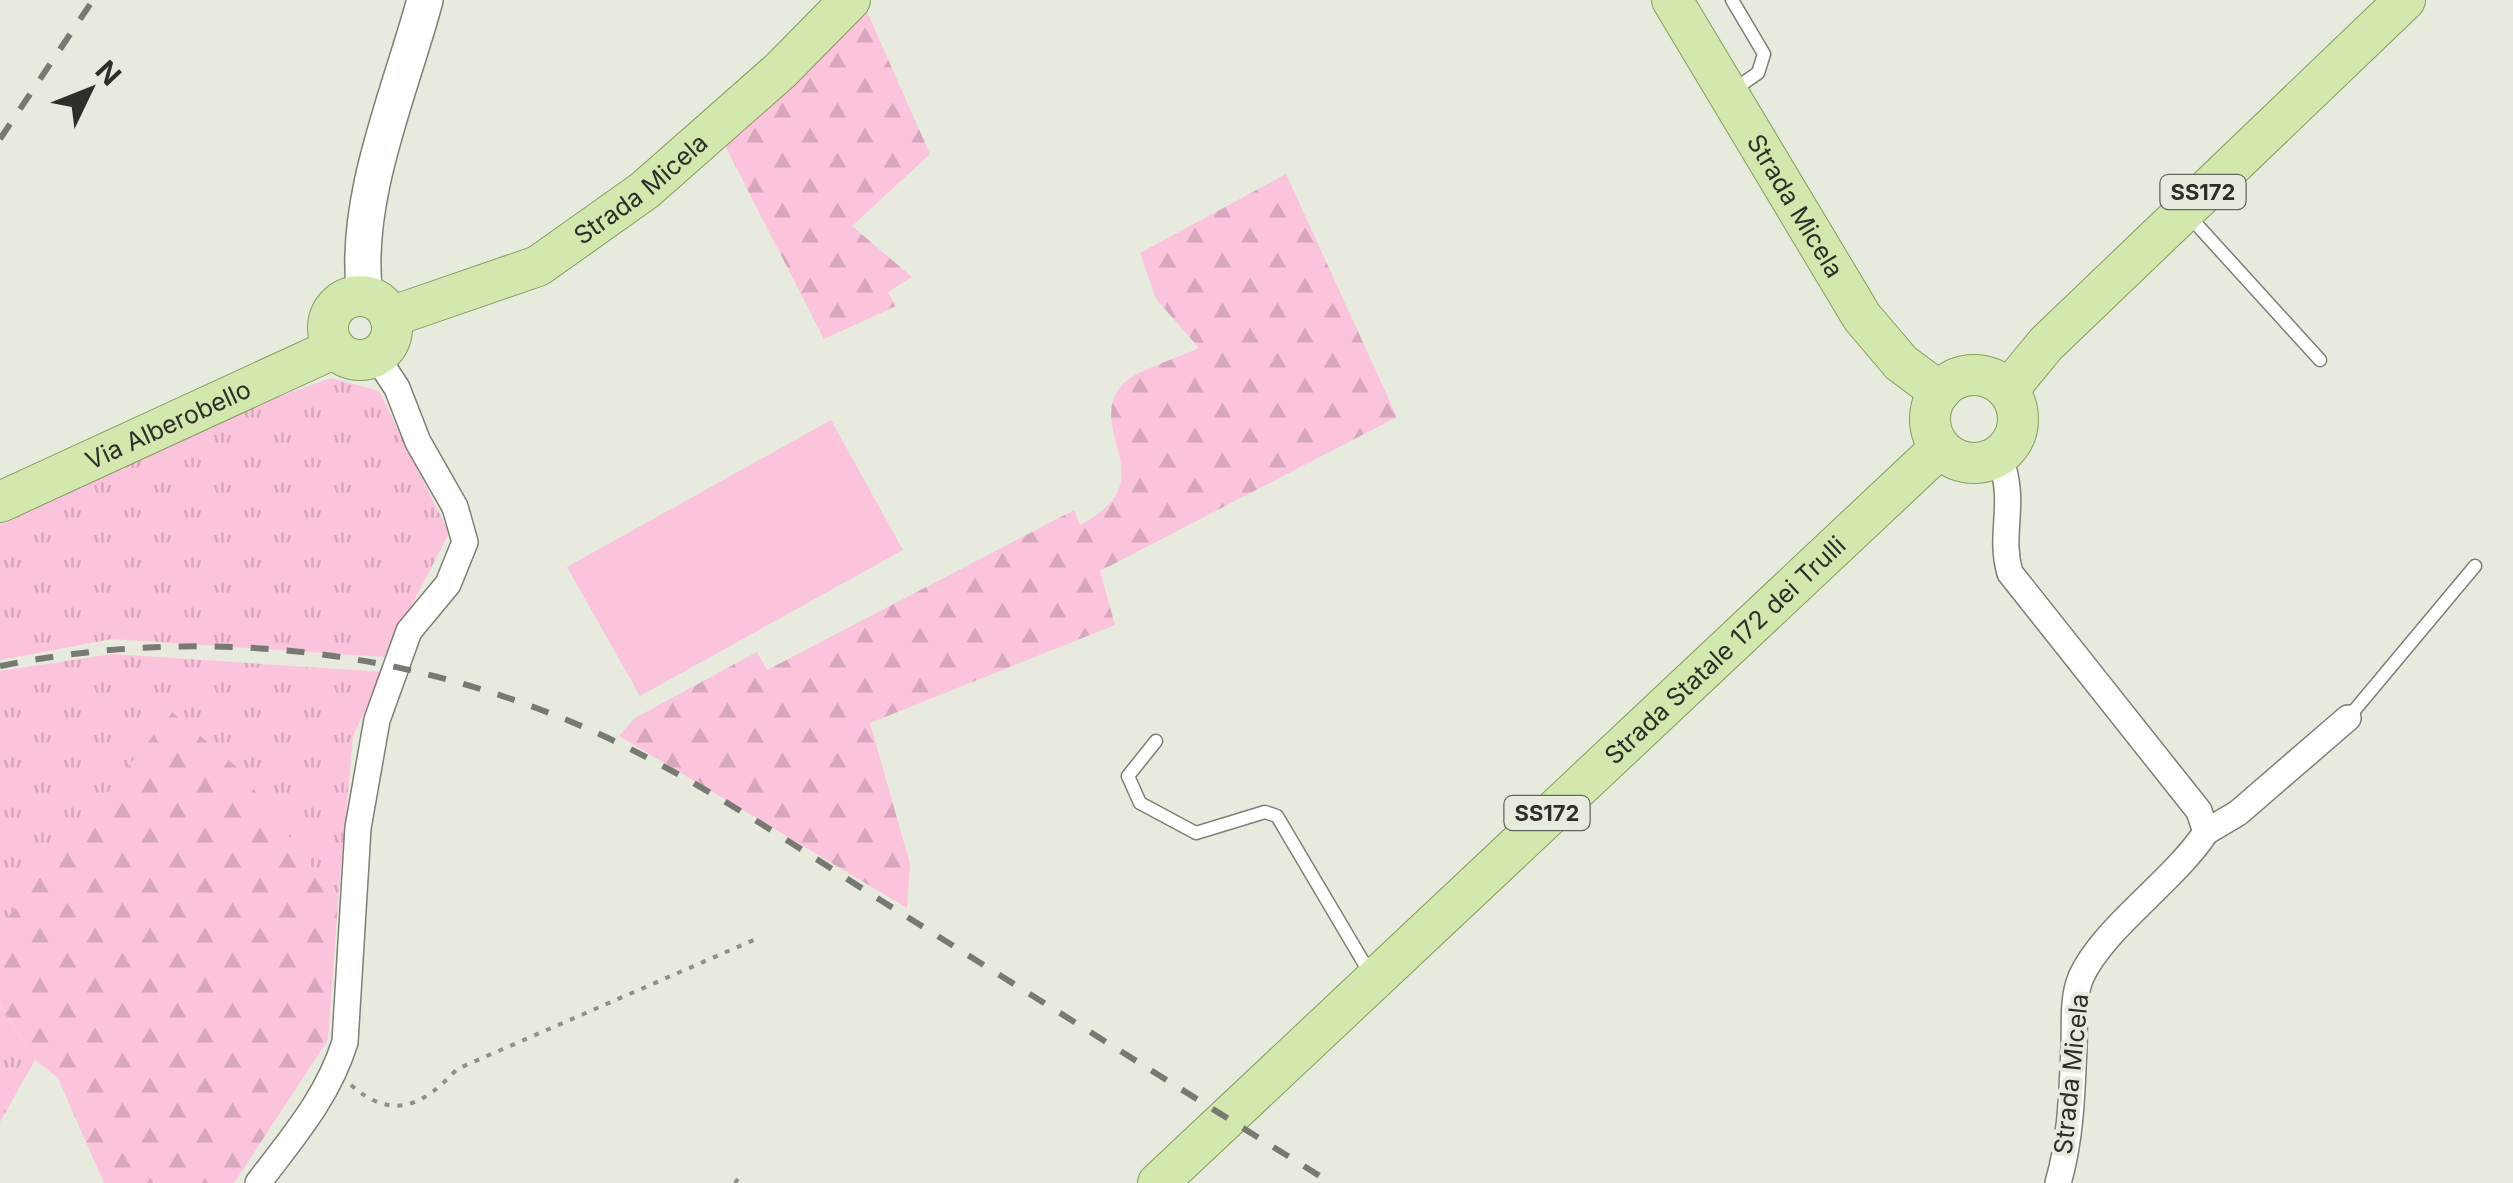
<svg xmlns="http://www.w3.org/2000/svg" width="2513" height="1183" font-family="Inter,sans-serif">
<defs>
<pattern id="grass-tufts" width="24" height="20" patternUnits="userSpaceOnUse" patternTransform="scale(2.5)"><rect width="24" height="20" fill="#fbc3dc"/><path d="M3 7l-1-3M5 7V3M7 7l1-3M15 17l-1-3M17 17v-4M19 17l1-3" fill="none" stroke="#d7a8bd"/></pattern>
<pattern id="forest-firs" width="22" height="20" patternUnits="userSpaceOnUse" patternTransform="scale(2.5)"><rect width="22" height="20" fill="#fbc3dc"/><path d="M5 1l3.5 6h-7zM16 11l3.5 6h-7z" fill="#d7a8bd"/></pattern>
</defs>
<rect width="100%" height="100%" fill="#e6ebde"/>
<path fill="url(#grass-tufts)" d="M331 378 379 391 449 533 385 657 112 639 0 660V512L162 439Z
M113 654 383 672 353 736 338 903 238 768 172 712 0 927V671Z
M0 1005 35 1060 0 1122Z"/>
<path fill="url(#forest-firs)" d="M864 5 930 154 852 226 912 277 888 292 896 306 824 339 722 140Z
M1286 174 1397 417 1100 571 1115 625 870 723 910 864 907 908 619 736 635 718 757 652 767 670 1074 510 1080 525C1168 479 1083 432 1122 385 1133 371 1181 357 1199 348L1156 299 1140 253Z
M172 712 238 768 338 903 328 1040 234 1183H104L58 1078 35 1060 0 1004V927Z"/>
<path fill="#fbc3dc" d="M831 420 903 550 640 696 567 567Z"/>
<g fill="none" stroke-linecap="round" stroke-linejoin="round">
<g stroke="#7c8074" stroke-width="15">
<path id="lane" d="M1732 0 1764 54 1758 73 1733 90
M2189 216 2320 360
M2348 718 2475 566
M1156 741 1128 776 1140 803 1196 833 1265 812 1277 816 1371 975"/>
</g>
<g stroke="#7c8074" stroke-width="28">
<path id="street" d="M1999 456C2018 502 1998 532 2010 573L2199 811 2206 832C2174 881 2103 928 2081 977 2072 999 2075 1023 2074 1046 2072 1092 2071 1139 2058 1183
M2206 832 2238 813 2348 718
M258 1183C292 1138 328 1097 345 1042L358 828 377 720 409 631 448 584 465 542 455 507 418 442 397 388 376 356"/>
</g>
<g stroke="#7c8074" stroke-width="38">
<path id="secondary" d="M365 296C352 201 400 93 425 0"/>
</g>
<g stroke="#869d5c" stroke-width="42">
<g id="primary">
<path id="s1" d="M1672 0 1862 317 1901 363 1940 392"/>
<circle cx="360" cy="328" r="32"/>
<path id="s2" d="M390 317 538 266 645 190 780 71 850 0"/>
<circle cx="1974" cy="419" r="44"/>
<path d="M2008 390 2046 344 2405 0"/>
<path id="s3" d="M0 502 335 348"/>
<path id="s4" d="M1158 1183 1940 448"/>
</g>
</g>
<path stroke="#8d9188" stroke-width="4" stroke-dasharray="5 8" stroke-linecap="butt" d="M351 1085C393 1122 424 1105 457 1069L756 939
M735 1183 740 1176"/>
<use href="#lane" stroke="#fff" stroke-width="12"/>
<use href="#street" stroke="#fff" stroke-width="25"/>
<use href="#secondary" stroke="#fff" stroke-width="35"/>
<use href="#primary" stroke="#d3e8ad" stroke-width="40"/>
<path stroke="#777a72" stroke-width="6" stroke-dasharray="18 18" stroke-linecap="butt" d="M0 139 93 0
M0 666C204 625 408 648 597 733 707 783 807 855 909 918 1049 1006 1190 1095 1331 1183"/>
</g>
<g text-anchor="middle" stroke-width="8" stroke-linejoin="round" paint-order="stroke">
<g fill="#e6ebde" stroke="#646760" stroke-width="2.5">
<rect x="2160.5" y="175" width="85" height="34" rx="8"/>
<rect x="1504.5" y="796" width="85" height="34" rx="8"/>
</g>
<g font-size="22" font-weight="bold" fill="#2d2f2a">
<text x="2203" y="200">SS172</text>
<text x="1547" y="821">SS172</text>
</g>
<g font-size="25" fill="#2d2f2a" stroke="#e6ebde">
<text dy="9" stroke="none"><textPath href="#s2" startOffset="285">Strada Micela</textPath></text>
<text dy="9" stroke="none"><textPath href="#s1" startOffset="240">Strada Micela</textPath></text>
<text dy="9" stroke="none"><textPath href="#s3" startOffset="185">Via Alberobello</textPath></text>
<text dy="9" stroke="none"><textPath href="#s4" startOffset="778">Strada Statale 172 dei Trulli</textPath></text>
<text transform="translate(2071 1074) rotate(-84)" y="9">Strada Micela</text>
</g>
</g>
<g transform="translate(90 90) rotate(47)" stroke="#e6ebde" stroke-width="8" paint-order="stroke">
<path d="M0-8L18 38L0 25L-18 38Z" fill="#2d2f2a"/>
<text y="-15" font-size="28" font-weight="bold" text-anchor="middle" fill="#2d2f2a">N</text>
</g>
</svg>
